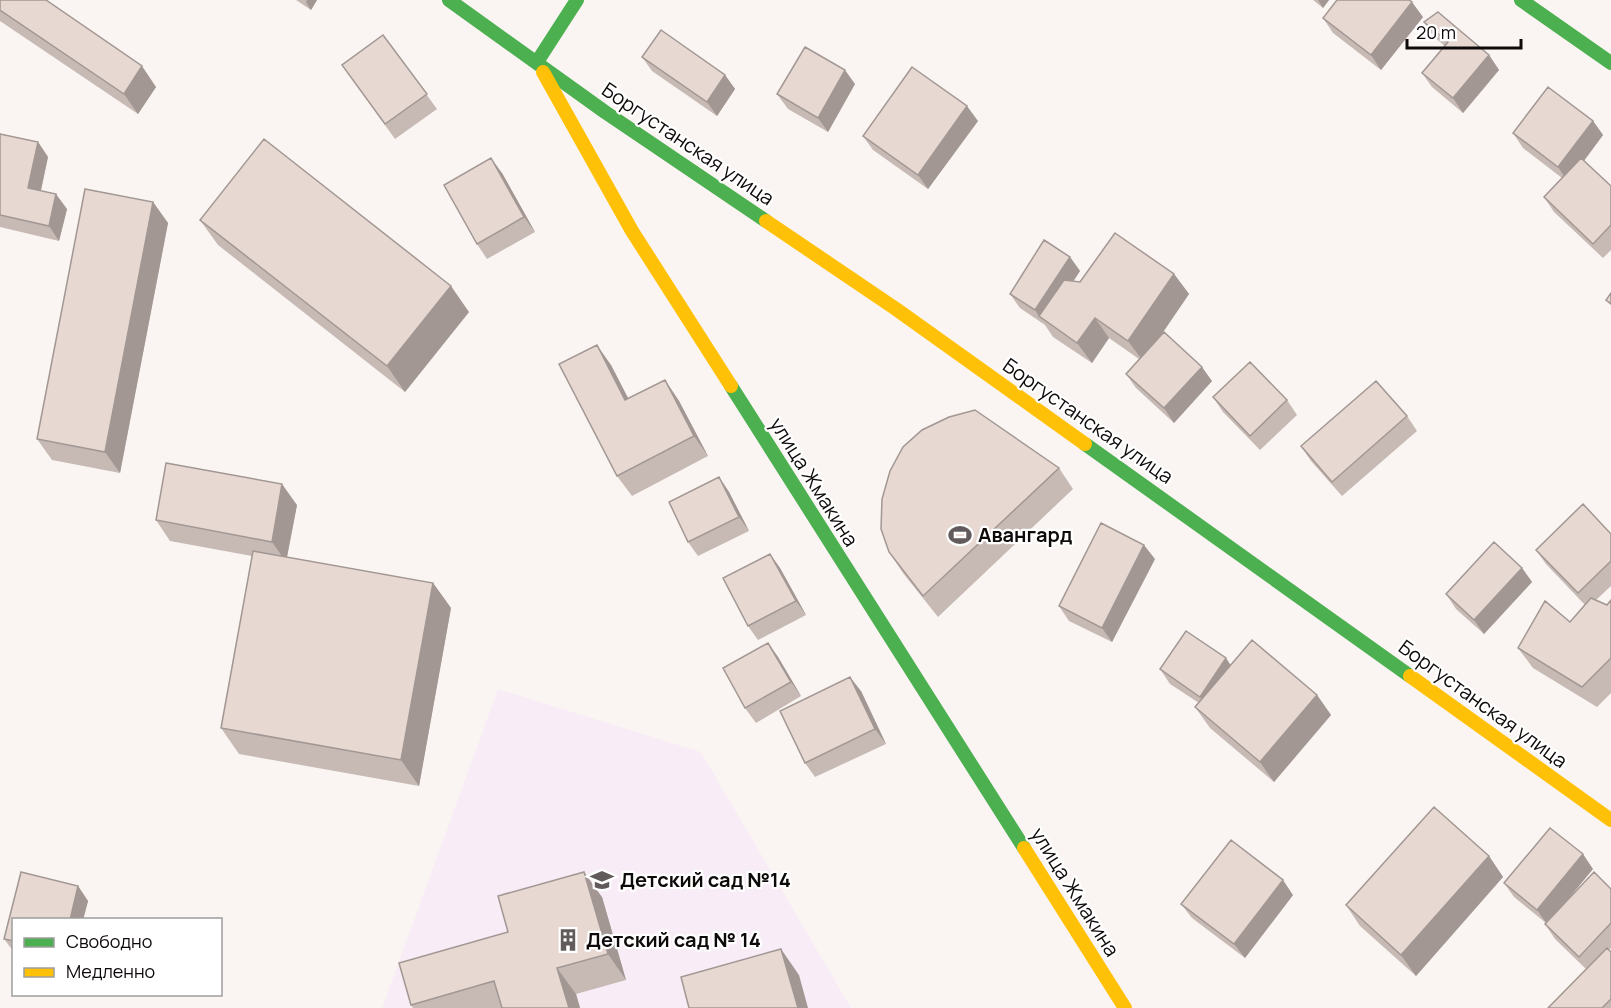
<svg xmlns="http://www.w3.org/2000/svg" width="1611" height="1008" font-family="Manrope,sans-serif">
<rect width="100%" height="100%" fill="#faf5f2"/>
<path fill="#f8edf6" d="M498 689 701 752 851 1008H382Z"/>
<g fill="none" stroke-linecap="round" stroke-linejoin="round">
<path stroke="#4caf50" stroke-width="14" d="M449 0 605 112 766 221
M1521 0 1611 63
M537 62 577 0
M731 386 1024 848
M1085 444 1410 676"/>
<path stroke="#ffc107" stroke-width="14" d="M543 72 632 231 731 386
M766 221 896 309 1085 444
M1410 676 1611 820
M1024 848 1125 1008"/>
</g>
<path fill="#c7bab5" d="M0 0 156 87 138 114 0 21Z
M296 0H317L311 10Z
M1313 0H1329L1323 8Z
M1423 17 1381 70 1333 33 1323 18Z
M1424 22 1489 55 1499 70 1463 113 1432 87 1422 73 1445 46 1434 37Z
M383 35 437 109 395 139 342 65Z
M642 57 725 75 735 89 717 116 652 71Z
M855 84 828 132 788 109 777 94Z
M978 121 928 189 873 150 863 136Z
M1593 121 1603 135 1584 161 1611 186V250L1603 258 1554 212 1544 197 1562 178 1523 148 1513 133Z
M0 134 38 142 48 157 41 191 67 209 59 241 0 227Z
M502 173 535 232 487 259 477 244Z
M153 202 168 223 120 473 52 460 37 439Z
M200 220 469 312 405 392 218 245Z
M1070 257 1080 271 1073 281 1080 282 1174 274 1189 294 1160 337 1212 381 1174 423 1136 388 1126 374 1139 359 1109 338 1092 363 1053 337 1045 325 1020 308 1010 294Z
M611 365 628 399 665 380 679 401 708 456 632 496 617 476Z
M1213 397 1287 400 1297 415 1260 450 1223 412Z
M1407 416 1417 431 1342 496 1311 461 1301 446Z
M1059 468 1073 489 938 617 903 573 889 552Z
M719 477 729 492 749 531 698 556 688 542Z
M297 505 287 557 433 583 451 608 419 786 239 754 221 728 252 556 170 541 156 520Z
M1611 534V586L1596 600 1607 605 1611 600V693L1597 707 1533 668 1518 648 1570 622 1585 605 1546 564 1536 550Z
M770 554 780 568 806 615 758 640 748 626Z
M1155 559 1112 642 1069 621 1059 606Z
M1522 568 1532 582 1484 634 1456 609 1446 594Z
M768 643 778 657 801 696 756 723 745 708Z
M1231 665 1317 695 1331 715 1274 782 1210 728 1195 707 1199 703 1170 684 1160 669Z
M861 691 886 744 815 777 805 763Z
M1489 856 1503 877 1416 976 1360 926 1346 905Z
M1593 869 1566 902 1611 889V948L1609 950 1611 952V1008H1548L1586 969 1555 939 1545 924 1546 923 1514 897 1504 883Z
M21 872 78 886 88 901 83 920H14V952L4 939Z
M1293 895 1245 958 1192 918 1181 904Z
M602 897 626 980 576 994 580 1008H413L411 1005 508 932Z"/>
<path fill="#a29793" d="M307 0H317L311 10 306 2Z
M1318 0H1329L1323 8Z
M1412 2 1423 17 1381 70 1371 55Z
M1489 55 1499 70 1463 113 1453 98Z
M142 66 156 87 138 114 124 94Z
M845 70 855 84 828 132 818 118Z
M725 75 735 89 717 116 707 102Z
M967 106 978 121 928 189 918 175Z
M1593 121 1603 135 1568 182 1558 167Z
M38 142 48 157 38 203 28 188Z
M491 158 502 173 535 232 524 217Z
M56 194 67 209 59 241 49 226Z
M153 202 168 223 120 473 105 452Z
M1070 257 1080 271 1047 322 1039 316 1035 310Z
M1174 274 1189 294 1143 361 1128 341Z
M451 286 469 312 405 392 387 366Z
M1095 318 1109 338 1092 363 1077 343Z
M597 345 611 365 640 421 625 400Z
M1202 367 1212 381 1174 423 1164 408Z
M665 380 679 401 708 456 694 436Z
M719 477 729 492 749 531 739 517Z
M282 484 297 505 286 562 272 542Z
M1144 545 1155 559 1112 642 1102 628Z
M770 554 780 568 806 615 796 601Z
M1522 568 1532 582 1484 634 1474 620Z
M433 583 451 608 419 786 401 760Z
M768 643 778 657 801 696 791 682Z
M1226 658 1236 673 1210 711 1200 697Z
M850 677 861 691 886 744 875 729Z
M1317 695 1331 715 1274 782 1260 762Z
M1583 854 1593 869 1547 924 1537 910Z
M1489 856 1503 877 1416 976 1401 955Z
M584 872 602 897 626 980 608 954Z
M1283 880 1293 895 1245 958 1234 944Z
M78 886 88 901 83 920H70Z
M781 949 799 975 808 1008H798Z
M557 968 576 994 580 1008H569Z"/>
<path fill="#e7d8d2" stroke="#a29793" stroke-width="1.5" d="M0 0H46L142 66 124 94 0 10Z
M1337 0H1409L1412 2 1371 55 1323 18Z
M1438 12 1489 55 1453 98 1422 73 1448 42 1424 22Z
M661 30 725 75 707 102 642 57Z
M383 35 427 94 385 124 342 65Z
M805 47 845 70 818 118 777 94Z
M912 67 967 106 918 175 863 136Z
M1548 87 1593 121 1558 167 1513 133Z
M0 134 38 142 28 188 56 194 49 226 0 215Z
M264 139 451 286 387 366 200 220Z
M491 158 524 217 477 244 444 185Z
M1581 158 1611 186V225L1593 244 1544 197Z
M85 189 153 202 105 452 37 439Z
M1115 233 1174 274 1128 341 1095 318 1077 343 1039 316 1064 280 1080 282Z
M1044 240 1070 257 1035 310 1010 294Z
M1611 293V304L1606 300Z
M1164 332 1202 367 1164 408 1126 374Z
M597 345 625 400 665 380 694 436 617 476 559 364Z
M1250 362 1287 400 1250 436 1213 397Z
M1376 381 1407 416 1332 482 1301 446Z
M975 410 1059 468 923 596 889 552 881 529 882 499 890 471 903 447 922 430 949 417Z
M166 463 282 484 272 542 156 520Z
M719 477 739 517 688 542 669 502Z
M1583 504 1611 534V561L1578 593 1536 550Z
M1101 523 1144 545 1102 628 1059 606Z
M1494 542 1522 568 1474 620 1446 594Z
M253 551 433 583 401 760 221 728Z
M770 554 796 601 748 626 723 578Z
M1591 598 1607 605 1611 600V658L1582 687 1518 648 1545 601 1570 622Z
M1186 631 1226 658 1200 697 1160 669Z
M1252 640 1317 695 1260 762 1195 707Z
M768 643 791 682 745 708 723 668Z
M850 677 875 729 805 763 780 711Z
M1434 807 1489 856 1401 955 1346 905Z
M1550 828 1583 854 1537 910 1504 883Z
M1231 840 1283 880 1234 944 1181 904Z
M21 872 78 886 70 920H14V941L4 939Z
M584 872 608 954 557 968 569 1008H502L494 981 411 1005 399 963 508 932 498 896Z
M1594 872 1611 889V923L1579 957 1545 924Z
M1607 948 1611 952V999L1602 1008H1548Z
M781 949 798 1008H689L681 977Z"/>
<defs>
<g id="stadium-bare" transform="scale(1.8)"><path d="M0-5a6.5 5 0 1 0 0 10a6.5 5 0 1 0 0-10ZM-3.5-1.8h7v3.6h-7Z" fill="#615c5b" stroke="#fff" stroke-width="2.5" paint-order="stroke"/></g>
<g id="school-bare" transform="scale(1.8)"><path d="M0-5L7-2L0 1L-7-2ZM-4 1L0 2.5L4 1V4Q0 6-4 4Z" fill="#615c5b" stroke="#fff" stroke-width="2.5" paint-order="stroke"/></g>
<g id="building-bare" transform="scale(1.8)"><path d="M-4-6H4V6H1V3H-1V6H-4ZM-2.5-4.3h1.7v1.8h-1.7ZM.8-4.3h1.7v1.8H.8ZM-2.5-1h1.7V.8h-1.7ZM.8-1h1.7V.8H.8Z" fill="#615c5b" stroke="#fff" stroke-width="2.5" paint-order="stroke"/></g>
</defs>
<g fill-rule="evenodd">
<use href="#stadium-bare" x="960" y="535"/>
<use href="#school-bare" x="602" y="880"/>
<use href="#building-bare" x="568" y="940"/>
</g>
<g text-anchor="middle" stroke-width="4.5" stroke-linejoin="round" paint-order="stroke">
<g font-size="20" fill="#0e0a09" stroke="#fff">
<text transform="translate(688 144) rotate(34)" y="7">Боргустанская улица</text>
<text transform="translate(1088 421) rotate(35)" y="7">Боргустанская улица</text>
<text transform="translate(814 482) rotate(58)" y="7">улица Жмакина</text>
<text transform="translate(1483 704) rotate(36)" y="7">Боргустанская улица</text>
<text transform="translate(1075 892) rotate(58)" y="7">улица Жмакина</text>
</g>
<g font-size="20" font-weight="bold" fill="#0e0a09" stroke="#fff" text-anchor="start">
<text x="978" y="542">Авангард</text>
<text x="620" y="887">Детский сад №14</text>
<text x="586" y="947">Детский сад № 14</text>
</g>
</g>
<rect x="12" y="918" width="210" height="78" fill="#ffffff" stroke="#9f9d9d" stroke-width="1.5"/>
<rect x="24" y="938" width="30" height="9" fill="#4caf50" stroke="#9f9d9d" stroke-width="1.5"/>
<text x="66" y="948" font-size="18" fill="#0e0a09">Свободно</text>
<rect x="24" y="968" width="30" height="9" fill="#ffc107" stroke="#9f9d9d" stroke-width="1.5"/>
<text x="66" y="978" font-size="18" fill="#0e0a09">Медленно</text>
<path d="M1407 39v9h114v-9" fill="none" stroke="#0e0a09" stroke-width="3"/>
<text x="1416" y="39" font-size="18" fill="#0e0a09" stroke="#ffffff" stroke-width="4.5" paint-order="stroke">20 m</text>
</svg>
